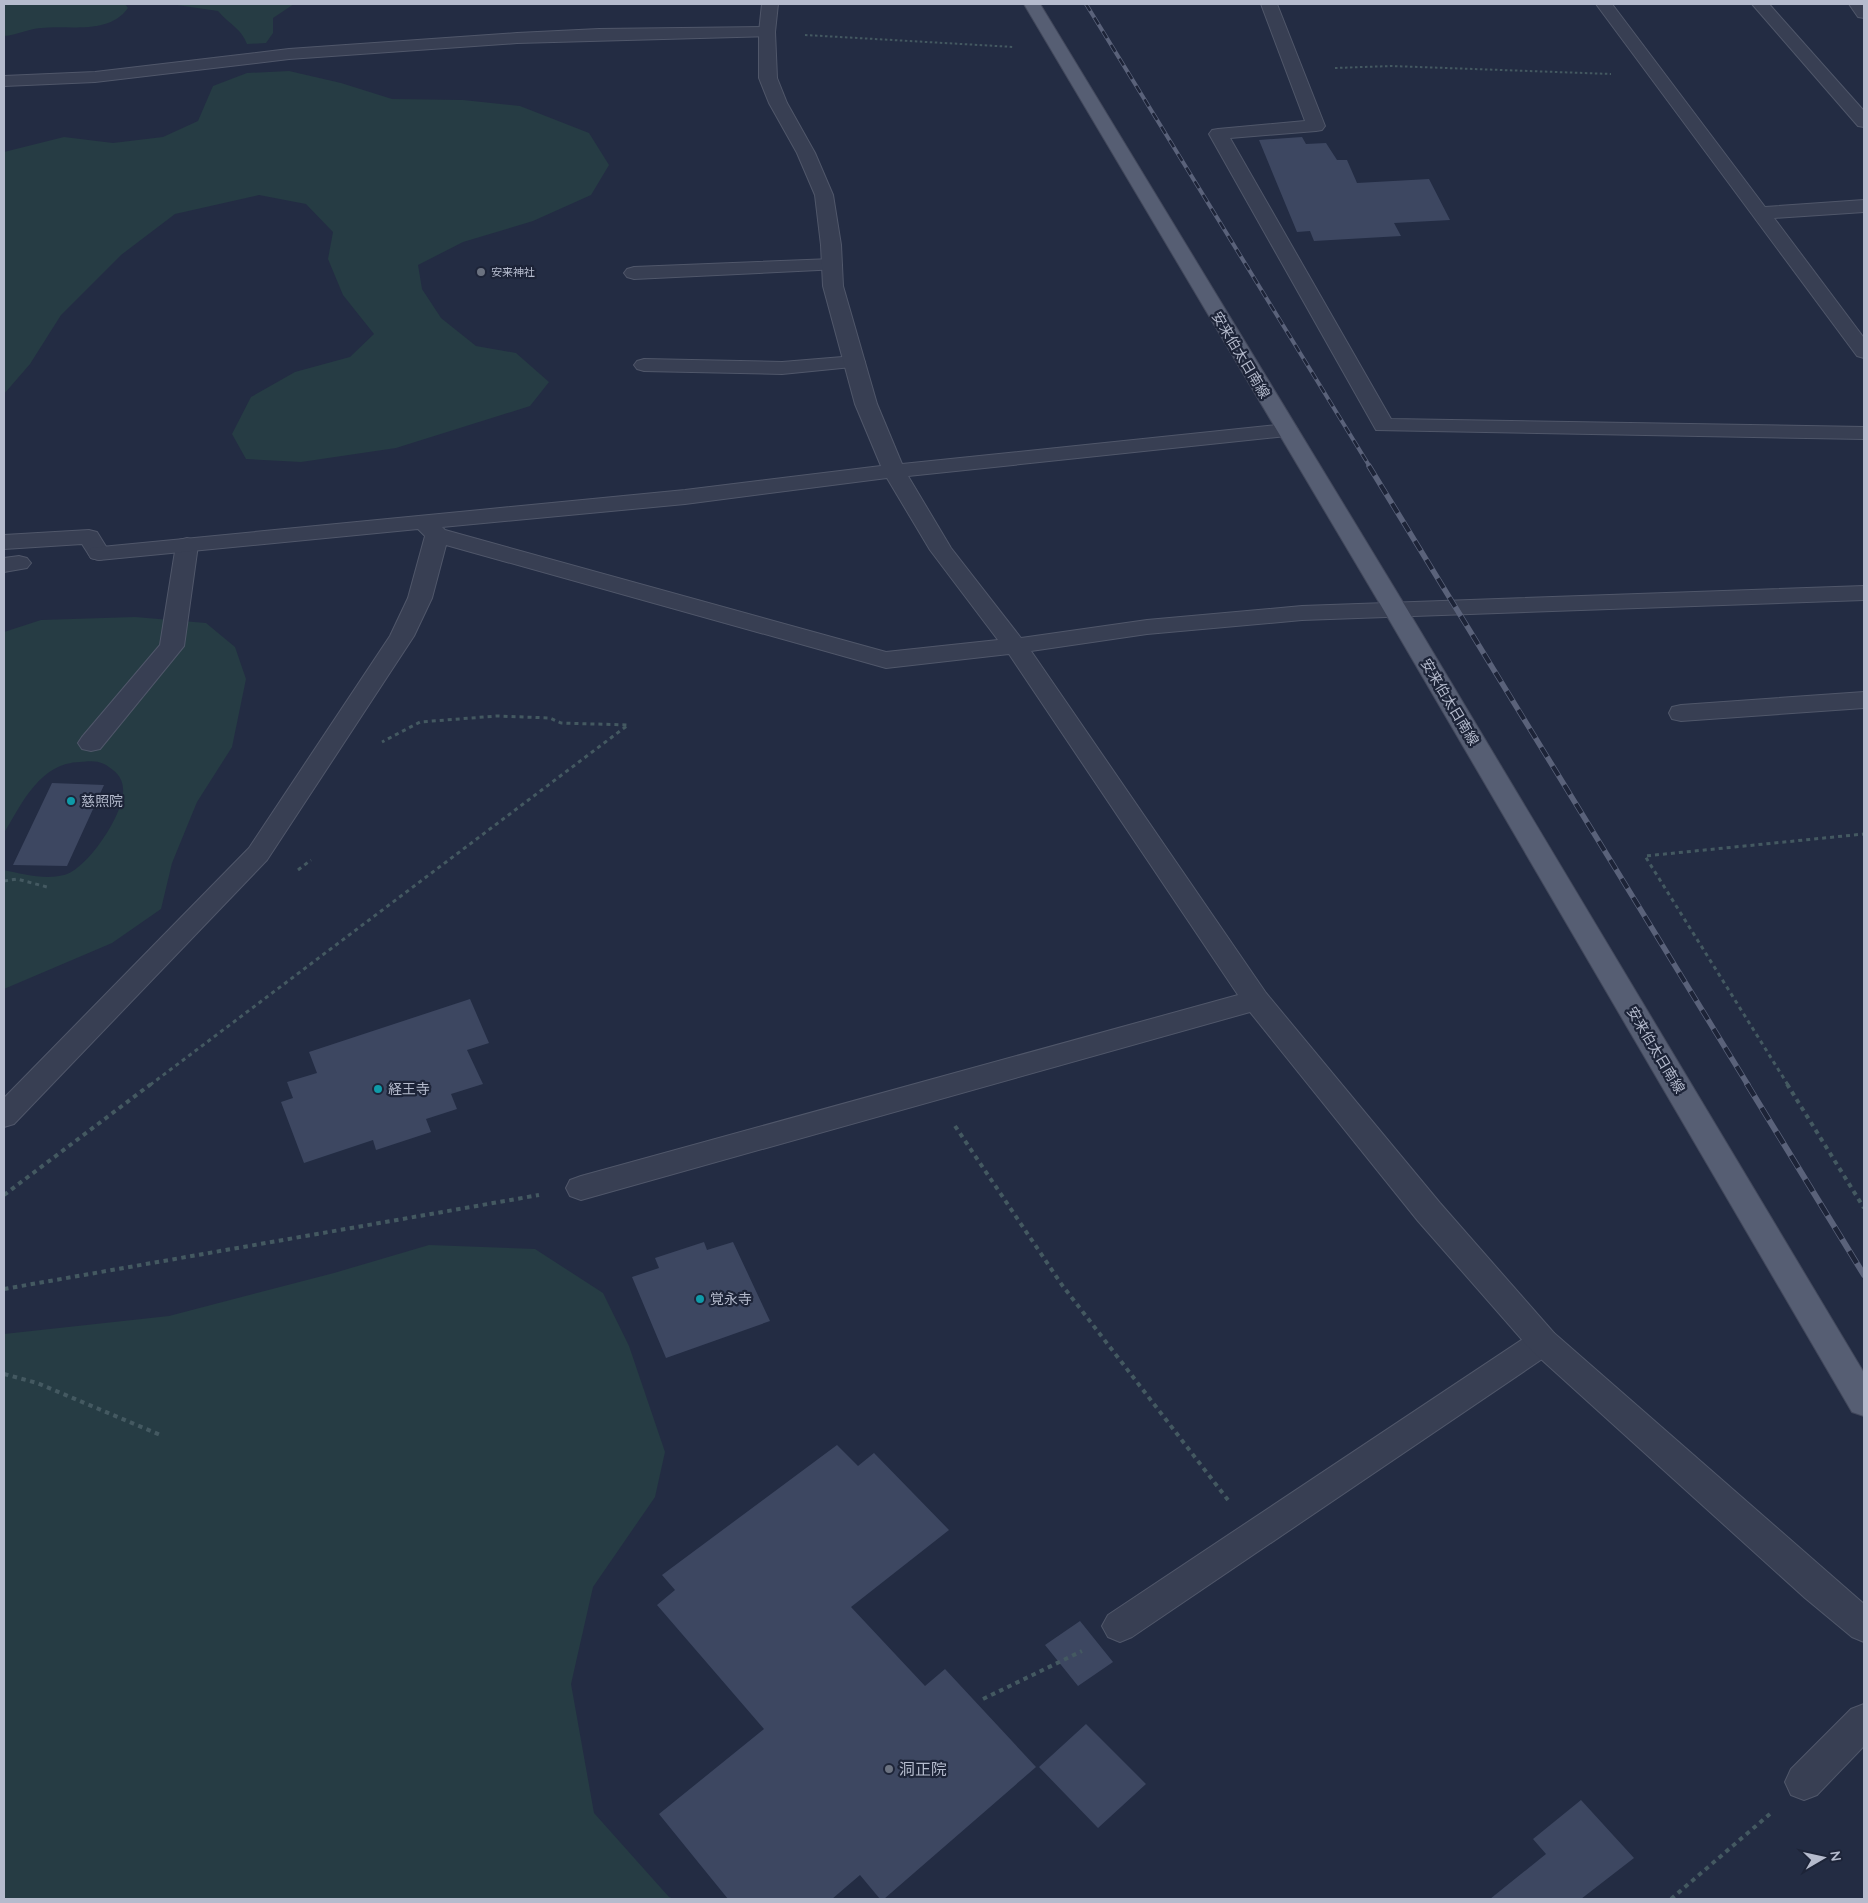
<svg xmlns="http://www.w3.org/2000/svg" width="1868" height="1903" font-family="Quicksand,'Noto Sans JP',sans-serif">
<rect width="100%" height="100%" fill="#232c43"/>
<path fill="#263c44" d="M4 4H125L128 8C109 35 69 25 41 28 28 29 17 35 4 36Z
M170 4H294L273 18V33L266 43 247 44C241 28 229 24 218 11Z
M289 71 341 83 392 99 463 100 520 106 589 133 609 165 591 195 533 221 463 242 418 265 422 289 441 318 476 346 516 353 549 382 530 406 396 448 301 462 246 459 232 434 251 397 295 372 350 357 374 334 343 295 328 259 333 232 306 204 259 195 175 214 121 255 61 315 30 364 4 394V152L64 137 113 143 163 137 198 121 213 86 247 73Z
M135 617 206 623 235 647 246 679 232 747 197 802 172 863 161 909 112 943 4 989V870C22 874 45 880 64 875 87 870 126 812 123 788 122 776 115 771 106 765 97 760 90 761 80 762 40 763 22 803 4 833V632L41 620Z
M429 1245 535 1249 603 1293 629 1346 665 1452 655 1497 593 1587 571 1684 594 1813 669 1897 674 1899H4V1334L169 1316 334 1273Z"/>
<path fill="#3d4761" d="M1302 137 1306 144 1326 143 1337 160H1347L1357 183 1429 179 1450 220 1394 223 1401 236 1314 241 1310 231 1297 232 1259 140Z
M52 783 104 785 67 866 13 865Z
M470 999 489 1043 467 1050 483 1084 451 1094 457 1109 426 1119 431 1132 376 1150 373 1140 304 1163 281 1102 293 1098 287 1082 317 1073 309 1052Z
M704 1242 707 1250 733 1242 770 1321 666 1358 632 1277 659 1268 655 1258Z
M837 1445 858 1466 874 1453 949 1530 851 1607 925 1686 945 1669 1036 1767 884 1899H880L860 1875 832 1899H728L659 1814 764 1729 657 1605 675 1590 662 1575Z
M1080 1621 1113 1662 1078 1686 1045 1645Z
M1086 1724 1146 1784 1098 1828 1039 1767Z
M1581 1800 1634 1858 1581 1899H1490L1546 1854 1533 1839Z"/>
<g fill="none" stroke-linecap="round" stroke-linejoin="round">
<g stroke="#50576a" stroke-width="2">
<path id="service" d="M1752 4H1769L1864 111V127L1858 126Z
M767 27 773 28 775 32 773 36 517 43 289 59 95 82 4 86V76L95 72 289 49 517 33 599 29Z
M832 259 839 261 842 265 839 269 634 279 627 277 624 273 627 269 634 267Z
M855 356 862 358 865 362 862 366 782 374 644 371 637 369 634 365 637 361 644 359 782 362Z
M89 530 97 532 110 553 107 558 99 560 91 558 82 544 4 549V535Z
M187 538 195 540 198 545 184 646 100 749 91 751 82 749 78 743 82 737 160 645 176 545 179 540Z
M19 556 27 558 31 563 27 568 4 572V558Z
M1864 692V708L1681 721 1672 719 1669 713 1672 707 1681 705Z
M1543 1329 1554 1333 1559 1342 1554 1351 1132 1637 1120 1642 1108 1637 1102 1626 1108 1615 1532 1333Z
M1864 1704V1746L1817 1795 1804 1800 1791 1795 1785 1782 1791 1769 1851 1709Z"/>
</g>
<g stroke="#50576a" stroke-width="2">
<path id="minor" d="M762 4H778L775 32 777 78 787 103 815 153 833 195 841 245 843 286 877 404 902 464 1287 424 1295 425 1298 430 1295 435 1287 436 908 476 951 548 1021 638 1147 620 1302 606 1864 586V600L1302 620 1147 634 1031 651 1266 993 1440 1203 1554 1333 1864 1604V1642L1852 1637 1805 1598 1532 1351 1418 1221 1250 1012 581 1200 570 1196 566 1188 570 1180 581 1176 1238 995 1009 654 886 668 446 545 432 598 414 636 267 860 14 1124 4 1127V1098L249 848 390 636 408 598 425 536 418 529 99 560 91 558 88 553 91 548 685 490 881 466 855 404 823 286 821 245 815 195 797 153 769 103 759 78V32ZM887 478 930 550 998 640 886 652 445 530 442 527 685 504Z
M1261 4H1277L1325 126 1322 130 1316 131 1230 138 1391 419 1864 427V439L1376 430 1209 134 1212 130 1218 129 1305 121Z
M1596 4H1612L1765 207 1864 200V212L1774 218 1864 338V358L1857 356Z
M1849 4H1864V18L1858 17Z"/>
</g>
<g stroke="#42485c" stroke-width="2">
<path id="primary" d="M1024 4H1040L1407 609 1864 1373V1416L1852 1412 1383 609Z"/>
</g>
<path stroke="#445961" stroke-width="2" stroke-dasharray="2.5 2.5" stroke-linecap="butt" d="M805 35 1014 47
M1335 68 1391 66 1611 74"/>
<path stroke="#445961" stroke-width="3" stroke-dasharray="4 4" stroke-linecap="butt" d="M298 870 311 860
M4 881 17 879 47 887
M150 1085 628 725 561 723 550 718 497 716 420 722 382 742
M1788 1085 1645 856 1864 834"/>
<path stroke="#445961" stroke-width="4" stroke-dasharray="4.5 4.5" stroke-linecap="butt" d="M1787 1084 1864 1208
M955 1126 1062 1285 1228 1500
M4 1195 151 1084
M4 1289 539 1195
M4 1374 37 1383 163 1436
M983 1699 1082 1651
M1671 1899 1771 1813"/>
<use href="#service" fill="#383f53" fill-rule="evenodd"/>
<use href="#minor" fill="#383f53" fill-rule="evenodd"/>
<use href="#primary" fill="#565e73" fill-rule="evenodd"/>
<g stroke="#5a627a" stroke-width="4">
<path id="rail-far2" d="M1086 4 1370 467"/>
</g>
<g stroke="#5a627a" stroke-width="5.5">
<path id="rail-far1" d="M1369 466 1748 1085"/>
</g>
<g stroke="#5a627a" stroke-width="6">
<path id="rail" d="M1747 1084 1864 1275"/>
</g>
<use href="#rail-far2" stroke="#1d2438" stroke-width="2.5" stroke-dasharray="8" stroke-linecap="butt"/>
<use href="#rail-far1" stroke="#1d2438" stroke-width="4" stroke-dasharray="11" stroke-linecap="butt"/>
<use href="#rail" stroke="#1d2438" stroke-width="4.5" stroke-dasharray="14" stroke-linecap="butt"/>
</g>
<g fill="#6b7280" stroke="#1d2438" stroke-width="2">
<circle cx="481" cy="272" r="5"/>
<circle cx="889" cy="1769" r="5"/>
</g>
<g fill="#0f9aa8" stroke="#1d2438" stroke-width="2">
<circle cx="71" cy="801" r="5"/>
<circle cx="378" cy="1089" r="5"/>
<circle cx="700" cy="1299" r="5"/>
</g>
<g text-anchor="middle" stroke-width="4.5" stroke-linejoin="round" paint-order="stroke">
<g font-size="11" fill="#b5bbcd" stroke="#1d2438" text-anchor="start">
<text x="491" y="276">安来神社</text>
</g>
<g font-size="14" fill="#b5bbcd" stroke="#1d2438">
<text transform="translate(1241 355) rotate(59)" y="5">安来伯太日南線</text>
<text transform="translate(1450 702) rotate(59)" y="5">安来伯太日南線</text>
<text transform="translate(1656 1050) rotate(59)" y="5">安来伯太日南線</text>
</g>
<g font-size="14" fill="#b5bbcd" stroke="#1d2438" text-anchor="start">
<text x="81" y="806">慈照院</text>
<text x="388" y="1094">経王寺</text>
<text x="710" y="1304">覚永寺</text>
</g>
<g font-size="16" fill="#b5bbcd" stroke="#1d2438" text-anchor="start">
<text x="899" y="1775">洞正院</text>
</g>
</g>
<rect width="1868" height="1903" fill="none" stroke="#b5bbcd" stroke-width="10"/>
<g transform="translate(1823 1858) rotate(81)" stroke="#1d2438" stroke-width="4" paint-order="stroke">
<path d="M0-4L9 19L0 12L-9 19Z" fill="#b5bbcd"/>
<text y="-8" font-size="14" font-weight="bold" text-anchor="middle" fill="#b5bbcd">N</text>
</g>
</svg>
